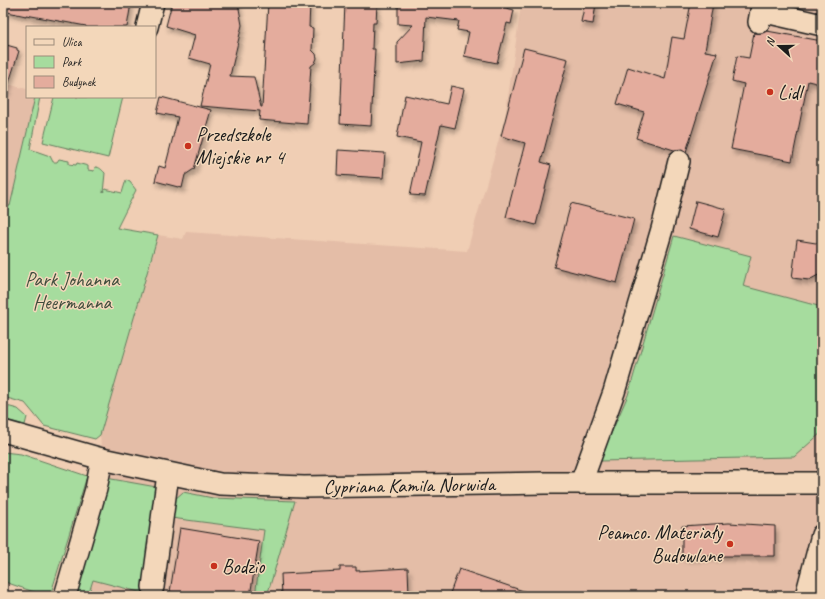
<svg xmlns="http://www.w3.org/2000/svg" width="825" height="599" viewBox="0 0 825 599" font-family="Caveat,sans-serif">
<defs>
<filter id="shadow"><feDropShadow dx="2.5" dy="4.5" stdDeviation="2" flood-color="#0004"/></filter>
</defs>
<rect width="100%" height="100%" fill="#f0ceb4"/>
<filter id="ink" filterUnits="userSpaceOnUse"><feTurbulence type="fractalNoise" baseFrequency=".025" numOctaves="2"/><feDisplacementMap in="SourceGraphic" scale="8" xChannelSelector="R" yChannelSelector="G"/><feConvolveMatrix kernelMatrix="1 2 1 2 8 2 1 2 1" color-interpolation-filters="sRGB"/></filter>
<g filter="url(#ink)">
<g fill="#e4bda7">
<path d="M 597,3 L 648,3 L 671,8 L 673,3 L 822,3 L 822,535 L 806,596 L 65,596 L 102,459 L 100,435 L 158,235 L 183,239 L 186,232 L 467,251 L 505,118 L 521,6 L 564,4 L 596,10 Z"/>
<path d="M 3,83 L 27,89 L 27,97 L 35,97 L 10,207 L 3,205 Z"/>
</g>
<g fill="#a6dc9e" stroke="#617c5d">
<path d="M 35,97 L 40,97 L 30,149 L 50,156 L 53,162 L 57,162 L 59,159 L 69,161 L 69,164 L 76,165 L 77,163 L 88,166 L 88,170 L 94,171 L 95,167 C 100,167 102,170 105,173 L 103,193 L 105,189 L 122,193 L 126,180 L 130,182 L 136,190 L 117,228 L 158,235 L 100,435 L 95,439 L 44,426 L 25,403 L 3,397 L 3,205 L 10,206 Z"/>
<path d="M 54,97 L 123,97 L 108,158 L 43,142 Z"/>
<path d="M 674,236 L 751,256 L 743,286 L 822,307 L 822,432 L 794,457 L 599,461 L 628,395 Z"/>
<path d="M 3,405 L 18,409 L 27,417 L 25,425 L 3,419 Z"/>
<path d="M 3,452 L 21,454 L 87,476 L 51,593 L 40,594 L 5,582 L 3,586 Z"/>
<path d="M 106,478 L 162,488 L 143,593 L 93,580 L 88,596 L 71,596 Z"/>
<path d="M 183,492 L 213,498 L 295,501 L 267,596 L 255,596 L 264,530 L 171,518 L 174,500 Z"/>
</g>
<g fill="#e4ac9d" stroke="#1c1c1c" filter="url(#shadow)">
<path d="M 3,3 L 131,3 L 127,27 L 86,27 L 86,26 L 26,15 L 26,16 L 3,11 Z"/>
<path d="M 172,3 L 238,3 L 242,25 L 230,76 L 254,77 L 261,107 L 262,107 L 268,3 L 310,3 L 309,27 L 313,28 L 312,50 L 316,54 L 317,58 L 315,63 L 311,66 L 307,124 L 259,120 L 260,111 L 200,106 L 210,64 L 189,58 L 195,35 L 166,26 Z"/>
<path d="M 345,3 L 377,3 L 376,23 L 373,23 L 372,49 L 375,49 L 371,126 L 340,124 Z"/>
<path d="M 398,3 L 488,3 L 514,10 L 511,24 L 507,23 L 497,63 L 464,56 L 469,32 L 457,30 L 459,21 L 426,17 L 424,61 L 397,64 L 397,42 L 413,25 L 398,24 Z"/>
<path d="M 585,3 L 596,3 L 593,24 L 581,22 Z"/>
<path d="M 691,3 L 713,3 L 705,51 L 717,53 L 686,152 L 682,149 L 674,150 L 636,138 L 644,112 L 617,104 L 628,67 L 665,79 L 672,37 L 684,39 Z"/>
<path d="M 767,31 L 822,41 L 822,75 L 820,84 L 808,81 L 792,161 L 731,149 L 744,84 L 732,81 L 737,56 L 749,58 L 754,33 L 763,33 Z"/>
<path d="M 3,44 L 17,48 L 17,50 L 19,51 L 6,92 L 3,92 Z"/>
<path d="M 524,48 L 568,59 L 541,162 L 551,165 L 536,225 L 506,217 L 525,143 L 501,136 Z"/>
<path d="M 451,86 L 464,89 L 455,128 L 441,125 L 425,196 L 410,195 L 421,142 L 397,137 L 405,95 L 447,104 Z"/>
<path d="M 161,97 L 211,110 L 194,169 L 185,175 L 182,188 L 155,181 L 159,166 L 165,168 L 178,117 L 157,113 Z"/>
<path d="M 338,150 L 385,153 L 383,178 L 337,175 Z"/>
<path d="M 696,201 L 726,209 L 718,237 L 689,229 Z"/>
<path d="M 571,203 L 634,219 L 617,283 L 554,267 Z"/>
<path d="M 797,240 L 822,244 L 822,273 L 809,280 L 792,278 Z"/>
<path d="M 729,523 L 775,526 L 775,556 L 707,556 L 682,557 L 682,526 Z"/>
<path d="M 180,528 L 259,541 L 250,596 L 194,596 L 170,592 Z"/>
<path d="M 340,567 L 356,567 L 356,571 L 408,568 L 409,596 L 282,596 L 281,574 L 340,571 Z"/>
<path d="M 459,569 L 532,594 L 532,596 L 449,596 Z"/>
</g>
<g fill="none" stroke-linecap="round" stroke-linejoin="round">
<defs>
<g id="minor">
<path d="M 759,22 L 761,11 L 822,25"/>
<path d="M 147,27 L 153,3"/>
<path d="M 3,431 L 102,459 L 220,484 L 304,487 L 545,483 L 822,483"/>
<path d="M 581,483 L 614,392 L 662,229 L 679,161"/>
<path d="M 153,587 L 168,474"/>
<path d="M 65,596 L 96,489 L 102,459"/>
<path d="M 806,596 L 822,535"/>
</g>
</defs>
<use href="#minor" stroke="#1c1c1c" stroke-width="24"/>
<use href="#minor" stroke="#f3d7ba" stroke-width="21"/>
</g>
</g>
<g fill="#c8321e" stroke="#f3d7ba" stroke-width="1.5">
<circle cx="770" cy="92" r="4"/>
<circle cx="188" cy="146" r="4"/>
<circle cx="730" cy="544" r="4"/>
<circle cx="214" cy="566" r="4"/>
</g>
<g text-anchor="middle" stroke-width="3" stroke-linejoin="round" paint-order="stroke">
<g font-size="20" fill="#1c1c1c" stroke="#f3d7ba" text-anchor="start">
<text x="778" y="99">Lidl</text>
<text x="196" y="141">Przedszkole<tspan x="196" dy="23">Miejskie nr 4</tspan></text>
<text x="722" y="539" text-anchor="end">Peamco. Materiały<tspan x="722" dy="23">Budowlane</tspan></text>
<text x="222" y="573">Bodzio</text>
</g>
<g font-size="20" fill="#3e4c3c" stroke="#f3d7ba">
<text x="72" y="286">Park Johanna<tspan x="72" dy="23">Heermanna</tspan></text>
</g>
<g font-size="20" fill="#1c1c1c" stroke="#f3d7ba">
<text transform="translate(409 485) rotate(-1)" y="7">Cypriana Kamila Norwida</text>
</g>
</g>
<rect width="825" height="599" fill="none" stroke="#f3d7ba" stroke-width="16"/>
<rect x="8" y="8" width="809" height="583" fill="none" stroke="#1c1c1c" stroke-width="1.5" filter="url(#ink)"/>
<rect x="26" y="26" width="130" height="72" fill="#f3d7ba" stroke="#9d8c7b"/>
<rect x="34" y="39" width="20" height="6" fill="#f3d7ba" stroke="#9d8c7b"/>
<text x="62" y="46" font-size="12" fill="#1c1c1c">Ulica</text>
<rect x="34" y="56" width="20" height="12" fill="#a6dc9e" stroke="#9d8c7b"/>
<text x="62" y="66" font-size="12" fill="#1c1c1c">Park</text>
<rect x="34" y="76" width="20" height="12" fill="#e4ac9d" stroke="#9d8c7b"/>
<text x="62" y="86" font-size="12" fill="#1c1c1c">Budynek</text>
<g transform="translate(779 46) rotate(291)" stroke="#f3d7ba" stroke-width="3" paint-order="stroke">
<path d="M0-3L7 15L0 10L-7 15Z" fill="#1c1c1c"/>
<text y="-6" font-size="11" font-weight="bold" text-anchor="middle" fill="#1c1c1c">N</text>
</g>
</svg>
